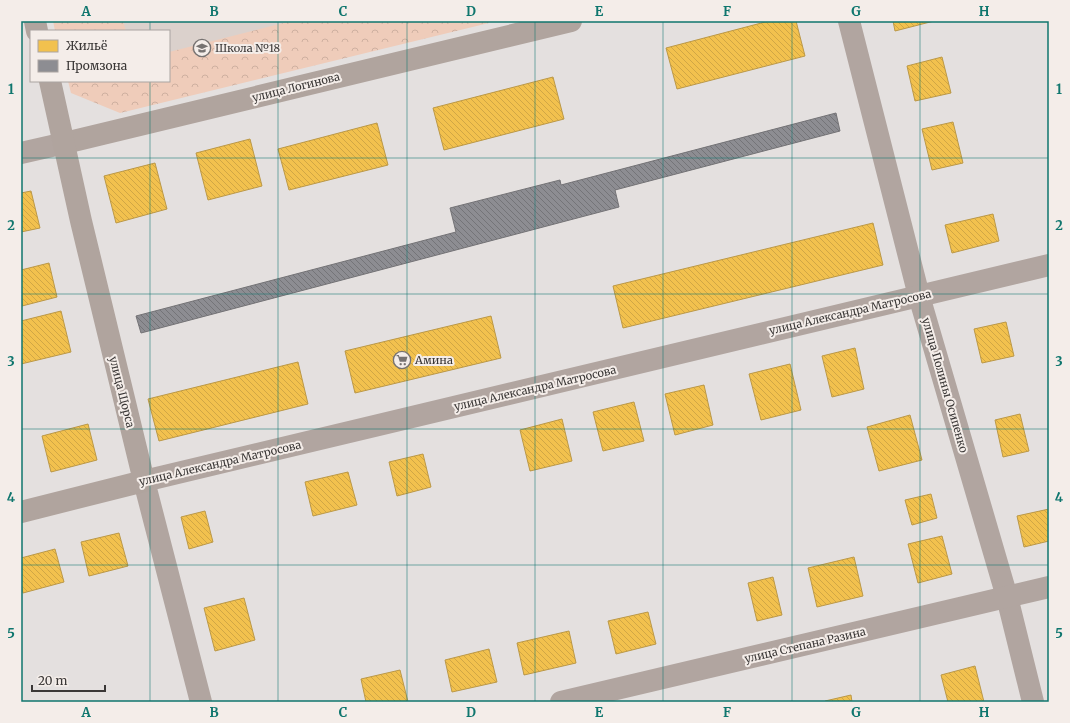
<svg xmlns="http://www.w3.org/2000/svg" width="1070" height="723" viewBox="0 0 1070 723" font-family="Merriweather,serif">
<defs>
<pattern id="forest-crowns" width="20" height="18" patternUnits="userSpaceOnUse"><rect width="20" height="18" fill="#efccba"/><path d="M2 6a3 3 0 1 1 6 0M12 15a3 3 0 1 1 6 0" fill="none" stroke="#ceb0a0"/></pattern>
<pattern id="homes-back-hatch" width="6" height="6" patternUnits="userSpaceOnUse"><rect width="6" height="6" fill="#f2c14e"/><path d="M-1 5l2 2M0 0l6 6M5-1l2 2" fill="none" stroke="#d0a645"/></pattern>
<pattern id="industry-back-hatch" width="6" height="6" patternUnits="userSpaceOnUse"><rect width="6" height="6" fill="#8d8d92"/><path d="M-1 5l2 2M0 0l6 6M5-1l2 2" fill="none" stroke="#747478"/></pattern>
</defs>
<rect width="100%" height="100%" fill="#e4e0df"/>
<path fill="#dbd1cc" d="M 89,21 L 340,21 L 169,66 L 169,31 L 92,31 Z"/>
<g fill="url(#forest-crowns)">
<path d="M 53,21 L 123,21 L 126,31 L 55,31 Z"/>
<path d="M 291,21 L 489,21 L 489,23 L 120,113 L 71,93 L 68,81 L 169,81 L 169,52 Z"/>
</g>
<g fill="url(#homes-back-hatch)" stroke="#bb9847">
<path d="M 769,21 L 796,21 L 805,56 L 677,89 L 666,48 Z"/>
<path d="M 893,21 L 934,21 L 895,31 Z"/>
<path d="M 942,57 L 951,93 L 915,101 L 907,66 Z"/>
<path d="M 553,77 L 564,119 L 444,150 L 433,108 Z"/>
<path d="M 953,122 L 963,163 L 932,170 L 922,129 Z"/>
<path d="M 377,123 L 388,165 L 289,190 L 278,149 Z"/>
<path d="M 250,139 L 262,186 L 208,200 L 196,153 Z"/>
<path d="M 155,163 L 167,209 L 116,223 L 104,176 Z"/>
<path d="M 31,191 L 40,228 L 21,232 L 21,193 Z"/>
<path d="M 993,214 L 999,241 L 952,253 L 945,225 Z"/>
<path d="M 873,223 L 883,265 L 623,328 L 613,286 Z"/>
<path d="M 49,263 L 57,297 L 22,306 L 21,270 Z"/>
<path d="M 61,311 L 71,352 L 21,364 L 21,321 Z"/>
<path d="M 491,316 L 501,358 L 355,393 L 345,351 Z"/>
<path d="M 1006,322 L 1014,356 L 982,363 L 974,329 Z"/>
<path d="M 855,348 L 864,389 L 832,397 L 822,356 Z"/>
<path d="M 298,362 L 308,404 L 159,441 L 148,399 Z"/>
<path d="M 790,364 L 801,410 L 761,420 L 749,374 Z"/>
<path d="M 704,385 L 713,425 L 675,435 L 665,394 Z"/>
<path d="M 634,402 L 644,441 L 603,451 L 593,412 Z"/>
<path d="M 1020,414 L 1029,451 L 1003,457 L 995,420 Z"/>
<path d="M 910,415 L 922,460 L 879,471 L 867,427 Z"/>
<path d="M 562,419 L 572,461 L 530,471 L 520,430 Z"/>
<path d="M 88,424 L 97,460 L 51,472 L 42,436 Z"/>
<path d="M 423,454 L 431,487 L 397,496 L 389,462 Z"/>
<path d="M 348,472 L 357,505 L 313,516 L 305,482 Z"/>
<path d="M 931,494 L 937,518 L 912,525 L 905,500 Z"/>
<path d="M 1049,509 L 1049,541 L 1024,547 L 1017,516 Z"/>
<path d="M 205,511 L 213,542 L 189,549 L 181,517 Z"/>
<path d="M 119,533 L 128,566 L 89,576 L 81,542 Z"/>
<path d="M 942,536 L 952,574 L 918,583 L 908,544 Z"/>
<path d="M 55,549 L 64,582 L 23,593 L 21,583 L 21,558 Z"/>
<path d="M 854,557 L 863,596 L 817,607 L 808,568 Z"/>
<path d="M 773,577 L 782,615 L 757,621 L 748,583 Z"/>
<path d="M 244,598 L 255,640 L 215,651 L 204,608 Z"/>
<path d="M 648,612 L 656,644 L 616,654 L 608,621 Z"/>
<path d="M 569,631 L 576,663 L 524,675 L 517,643 Z"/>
<path d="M 489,649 L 497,682 L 452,692 L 445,660 Z"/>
<path d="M 975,666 L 984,702 L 948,702 L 941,675 Z"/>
<path d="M 400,670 L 408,702 L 366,702 L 361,679 Z"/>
<path d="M 851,695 L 852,702 L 825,702 L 825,701 Z"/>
</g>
<path fill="url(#industry-back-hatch)" stroke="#747376" d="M 836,113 L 840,131 L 615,190 L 619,207 L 141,333 L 136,316 L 456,232 L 450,208 L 560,180 L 561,185 Z"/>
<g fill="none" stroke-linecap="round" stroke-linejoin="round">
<g stroke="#b1a5a0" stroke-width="22">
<path d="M 849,21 L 919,296 L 1007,597 L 1033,702"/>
<path d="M 21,153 L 65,143"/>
<path d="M 201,702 L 144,481 L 1049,265"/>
<path d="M 561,702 L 1049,587"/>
</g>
<g stroke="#b0a49e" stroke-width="22">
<path d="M 35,21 L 37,31"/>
<path d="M 65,143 L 571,21"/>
<path d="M 21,512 L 144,481 L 81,221 L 50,81"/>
</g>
</g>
<path fill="none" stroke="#0f766e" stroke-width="1" stroke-opacity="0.55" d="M 150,21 L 150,31M 278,21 L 278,702M 407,21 L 407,702M 535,21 L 535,702M 663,21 L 663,702M 792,21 L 792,702M 920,21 L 920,702M 150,81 L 150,702M 21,158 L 1049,158M 21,294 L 1049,294M 21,429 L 1049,429M 21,565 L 1049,565"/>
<defs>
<symbol id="school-ring" viewBox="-11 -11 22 22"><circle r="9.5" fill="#f4ede9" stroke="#767271" stroke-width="1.5"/><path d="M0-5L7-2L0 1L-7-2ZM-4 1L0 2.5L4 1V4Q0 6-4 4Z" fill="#767271"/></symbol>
<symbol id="supermarket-ring" viewBox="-11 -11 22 22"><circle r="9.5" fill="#f4ede9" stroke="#767271" stroke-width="1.5"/><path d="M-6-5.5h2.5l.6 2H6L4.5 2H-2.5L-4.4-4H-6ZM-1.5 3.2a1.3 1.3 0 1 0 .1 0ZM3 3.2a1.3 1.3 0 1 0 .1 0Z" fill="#767271"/></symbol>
</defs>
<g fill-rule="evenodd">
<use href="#school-ring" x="192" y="38" width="20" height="20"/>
<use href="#supermarket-ring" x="392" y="350" width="20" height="20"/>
</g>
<g text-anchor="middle" stroke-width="4" stroke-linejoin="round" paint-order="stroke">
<g font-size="11" fill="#3a3736" stroke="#f4ede9" text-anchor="start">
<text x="215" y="52">Школа №18</text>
<text x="415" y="364">Амина</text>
</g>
<g font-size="11" fill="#3a3736" stroke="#f4ede9">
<text transform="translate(296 87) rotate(-14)" y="4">улица Логинова</text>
<text transform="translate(850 312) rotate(-13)" y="4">улица Александра Матросова</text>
<text transform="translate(945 385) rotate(74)" y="4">улица Полины Осипенко</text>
<text transform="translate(535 388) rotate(-13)" y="4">улица Александра Матросова</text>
<text transform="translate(122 392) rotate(76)" y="4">улица Щорса</text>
<text transform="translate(220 463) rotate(-13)" y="4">улица Александра Матросова</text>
<text transform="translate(805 645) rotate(-13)" y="4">улица Степана Разина</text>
</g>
</g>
<rect width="1070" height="723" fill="none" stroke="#f4ede9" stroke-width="44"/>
<rect x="30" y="30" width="140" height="52" fill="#f4ede9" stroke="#aaa4a1"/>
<rect x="38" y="40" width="20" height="12" fill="#f2c14e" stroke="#aaa4a1"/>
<text x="66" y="50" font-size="12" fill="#3a3736">Жильё</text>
<rect x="38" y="60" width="20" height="12" fill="#8d8d92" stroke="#aaa4a1"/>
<text x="66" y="70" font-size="12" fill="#3a3736">Промзона</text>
<path d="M32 685v6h73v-6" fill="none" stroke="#3a3736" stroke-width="2"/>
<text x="38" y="685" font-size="12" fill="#3a3736" stroke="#f4ede9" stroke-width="3" paint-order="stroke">20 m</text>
<rect x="22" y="22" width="1026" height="679" fill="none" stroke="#0f766e" stroke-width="1.5"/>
<g font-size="13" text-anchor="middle" font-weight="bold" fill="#0f766e">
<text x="86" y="16">A</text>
<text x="214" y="16">B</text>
<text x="343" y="16">C</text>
<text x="471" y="16">D</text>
<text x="599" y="16">E</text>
<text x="727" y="16">F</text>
<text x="856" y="16">G</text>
<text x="984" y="16">H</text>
<text x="11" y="94">1</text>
<text x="1059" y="94">1</text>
<text x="11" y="230">2</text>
<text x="1059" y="230">2</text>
<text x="11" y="366">3</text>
<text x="1059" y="366">3</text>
<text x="11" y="502">4</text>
<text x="1059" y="502">4</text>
<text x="11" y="638">5</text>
<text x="1059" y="638">5</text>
<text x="86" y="717">A</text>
<text x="214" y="717">B</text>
<text x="343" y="717">C</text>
<text x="471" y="717">D</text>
<text x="599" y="717">E</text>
<text x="727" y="717">F</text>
<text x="856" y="717">G</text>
<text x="984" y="717">H</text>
</g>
</svg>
